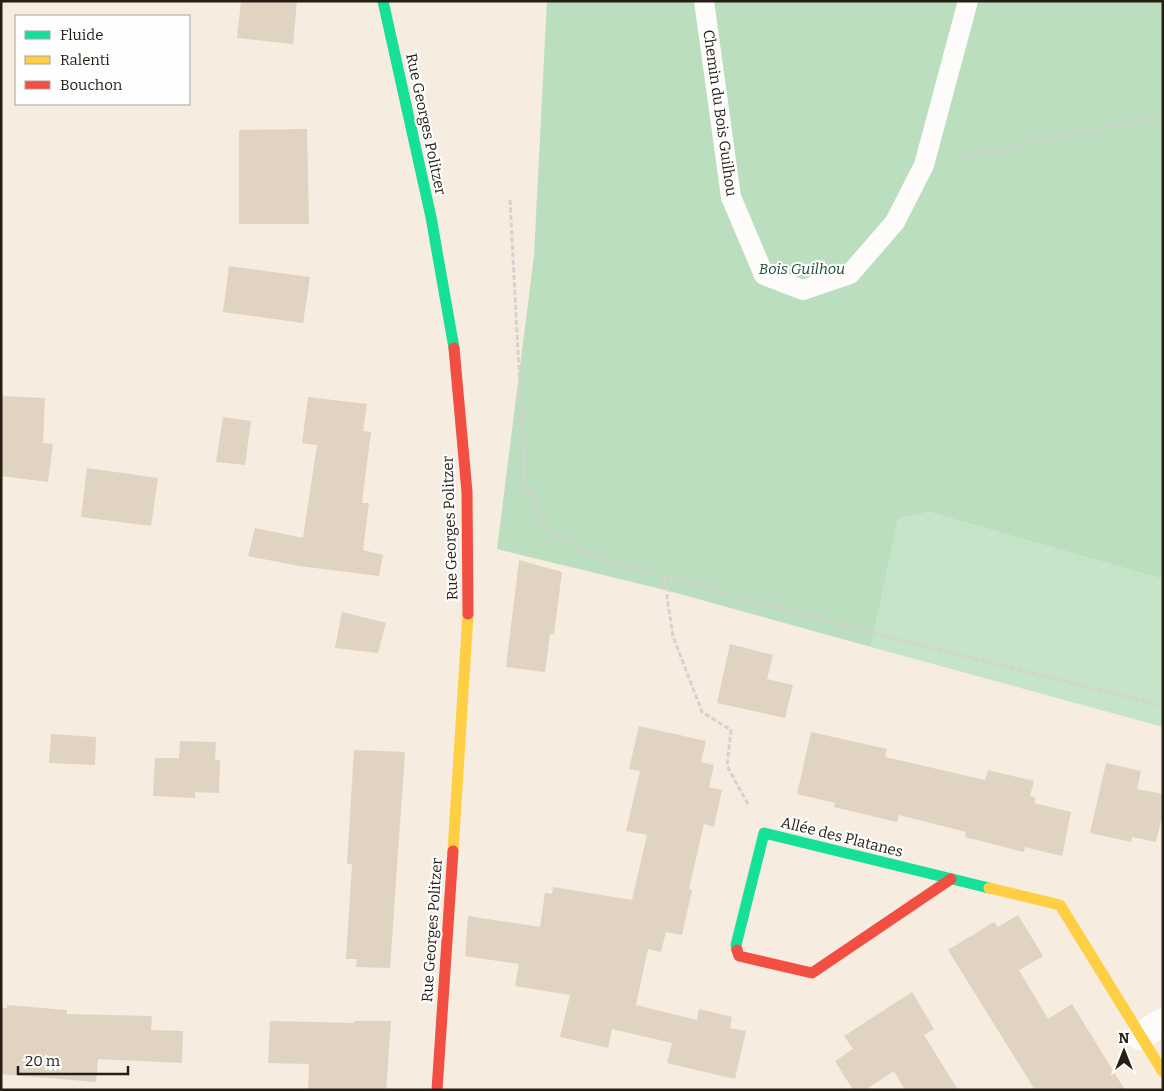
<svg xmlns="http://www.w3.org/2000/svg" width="1164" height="1091" viewBox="0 0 1164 1091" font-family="Bitter,serif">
<rect width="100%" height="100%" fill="#f6ecdf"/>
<path fill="#c6e5c8" d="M 929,512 L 1163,579 L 1163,727 L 871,647 L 898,519 Z"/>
<path fill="#badebe" d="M 547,1 L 1163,1 L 1163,579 L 929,512 L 898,519 L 871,647 L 669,591 L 497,549 L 534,256 Z"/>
<g fill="#e1d3c1">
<path d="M 241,1 L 297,1 L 293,44 L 237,38 Z"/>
<path d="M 307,129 L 309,224 L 239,224 L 239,130 Z"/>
<path d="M 229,266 L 310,277 L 303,323 L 223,312 Z"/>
<path d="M 1,396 L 45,398 L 43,443 L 53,444 L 48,482 L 1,476 Z"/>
<path d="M 308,397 L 367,404 L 363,431 L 371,432 L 362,503 L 369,503 L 363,550 L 383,555 L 379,576 L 299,566 L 248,556 L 255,528 L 303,538 L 317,445 L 302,443 Z"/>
<path d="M 223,417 L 251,421 L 245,465 L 216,462 Z"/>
<path d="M 87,468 L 158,478 L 151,526 L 81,517 Z"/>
<path d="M 519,560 L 562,572 L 554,634 L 550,634 L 545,672 L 506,667 Z"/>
<path d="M 342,612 L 386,623 L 378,653 L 335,648 Z"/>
<path d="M 730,644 L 773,655 L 767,679 L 793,685 L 785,718 L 717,703 Z"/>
<path d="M 639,726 L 706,741 L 701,762 L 714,765 L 709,787 L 722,790 L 714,827 L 704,824 L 689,889 L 692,890 L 682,935 L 666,932 L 661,952 L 648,949 L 636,1005 L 697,1020 L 699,1009 L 732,1017 L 730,1028 L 746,1031 L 735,1079 L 667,1063 L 672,1043 L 612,1029 L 608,1048 L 560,1037 L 570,995 L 515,986 L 519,964 L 465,956 L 468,916 L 540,927 L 545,893 L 552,894 L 553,887 L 632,900 L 647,835 L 626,831 L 640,771 L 629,769 Z"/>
<path d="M 811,732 L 887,749 L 885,757 L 985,780 L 988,770 L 1034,781 L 1030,796 L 1036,798 L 1034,803 L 1071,812 L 1062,856 L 1025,847 L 1024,852 L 965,837 L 966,832 L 899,815 L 897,822 L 834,807 L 835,803 L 797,794 Z"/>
<path d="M 51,734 L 96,737 L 95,765 L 49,763 Z"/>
<path d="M 180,741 L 216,742 L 215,760 L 220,760 L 219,793 L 195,792 L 195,798 L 153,796 L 155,758 L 179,758 Z"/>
<path d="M 354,750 L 405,752 L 390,968 L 356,967 L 357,959 L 346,959 L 352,864 L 347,864 Z"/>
<path d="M 1106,763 L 1141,771 L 1137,789 L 1163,794 L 1163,812 L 1156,842 L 1132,837 L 1131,842 L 1090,833 Z"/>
<path d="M 1018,915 L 1043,956 L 1019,970 L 1048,1019 L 1072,1004 L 1125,1090 L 1035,1090 L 948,950 L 994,922 L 998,927 Z"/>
<path d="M 912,992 L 934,1029 L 924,1035 L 958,1090 L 905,1090 L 894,1071 L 865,1090 L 853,1090 L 835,1061 L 853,1049 L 844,1036 Z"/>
<path d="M 7,1005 L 67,1010 L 67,1014 L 152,1016 L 151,1030 L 183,1031 L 182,1063 L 98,1059 L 96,1082 L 1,1074 L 1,1008 L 7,1008 Z"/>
<path d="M 270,1021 L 354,1023 L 355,1021 L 391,1021 L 386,1090 L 308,1090 L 309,1064 L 268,1063 Z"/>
</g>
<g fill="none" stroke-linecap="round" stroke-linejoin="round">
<g stroke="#d6d2cf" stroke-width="3" stroke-dasharray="5 2.5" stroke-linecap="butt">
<path d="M 956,159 L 1163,115"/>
<path d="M 510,200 L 525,484 L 549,532 L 603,560 L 662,576 L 669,591 L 667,597 L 673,636 L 702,712 L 731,730 L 727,766 L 749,806"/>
<path d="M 662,576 L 880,635 L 1163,706"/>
</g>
<path stroke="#fefcfa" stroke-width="20" d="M 704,1 L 731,197 L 764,275 L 803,290 L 850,274 L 895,222 L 924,165 L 968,1"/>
<path stroke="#fefcfa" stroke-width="28" d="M 1140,1036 L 1163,1022"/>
<g stroke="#16e098" stroke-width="11">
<path d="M 383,1 L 431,217 L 454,348"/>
<path d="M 737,950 L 736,945 L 764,833 L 989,888"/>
</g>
<g stroke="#ffcf43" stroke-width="11">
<path d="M 453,851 L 468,614"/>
<path d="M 989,888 L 1060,905 L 1163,1072"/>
</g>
<g stroke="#f24e42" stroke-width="11">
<path d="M 454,348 L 467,492 L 468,614"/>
<path d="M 737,950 L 739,956 L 812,973 L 951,879"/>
<path d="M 437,1090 L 453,851"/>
</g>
</g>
<g text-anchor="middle" stroke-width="4.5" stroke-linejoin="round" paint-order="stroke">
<g font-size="15" fill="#261e14" stroke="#fdfdfd">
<text transform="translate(720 113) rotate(82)" y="5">Chemin du Bois Guilhou</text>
<text transform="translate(426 124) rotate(78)" y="5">Rue Georges Politzer</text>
<text transform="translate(450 528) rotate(-92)" y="5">Rue Georges Politzer</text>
<text transform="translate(842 837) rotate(14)" y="5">Allée des Platanes</text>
<text transform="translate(432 930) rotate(-86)" y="5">Rue Georges Politzer</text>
</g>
<g font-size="15" font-style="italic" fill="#1b5133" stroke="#fdfdfd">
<text x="802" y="274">Bois Guilhou</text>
</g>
</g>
<rect width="1164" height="1091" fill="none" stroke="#261e14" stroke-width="5"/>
<rect x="15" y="15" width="175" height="90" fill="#fdfdfd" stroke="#a7a4a0"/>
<rect x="25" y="31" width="25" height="8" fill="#16e098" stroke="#a7a4a0"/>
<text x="60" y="40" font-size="15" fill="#261e14">Fluide</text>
<rect x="25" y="56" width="25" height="8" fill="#ffcf43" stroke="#a7a4a0"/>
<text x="60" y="65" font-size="15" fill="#261e14">Ralenti</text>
<rect x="25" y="81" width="25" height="8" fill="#f24e42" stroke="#a7a4a0"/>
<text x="60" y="90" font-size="15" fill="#261e14">Bouchon</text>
<g transform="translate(1124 1051)" stroke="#fdfdfd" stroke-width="4" paint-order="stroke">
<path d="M0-4L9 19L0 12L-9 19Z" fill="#261e14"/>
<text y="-8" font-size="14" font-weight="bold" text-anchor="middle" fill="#261e14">N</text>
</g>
<path d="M18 1066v8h110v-8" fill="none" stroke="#261e14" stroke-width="2.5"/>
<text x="25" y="1066" font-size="15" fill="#261e14" stroke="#fdfdfd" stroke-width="4" paint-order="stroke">20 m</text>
</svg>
